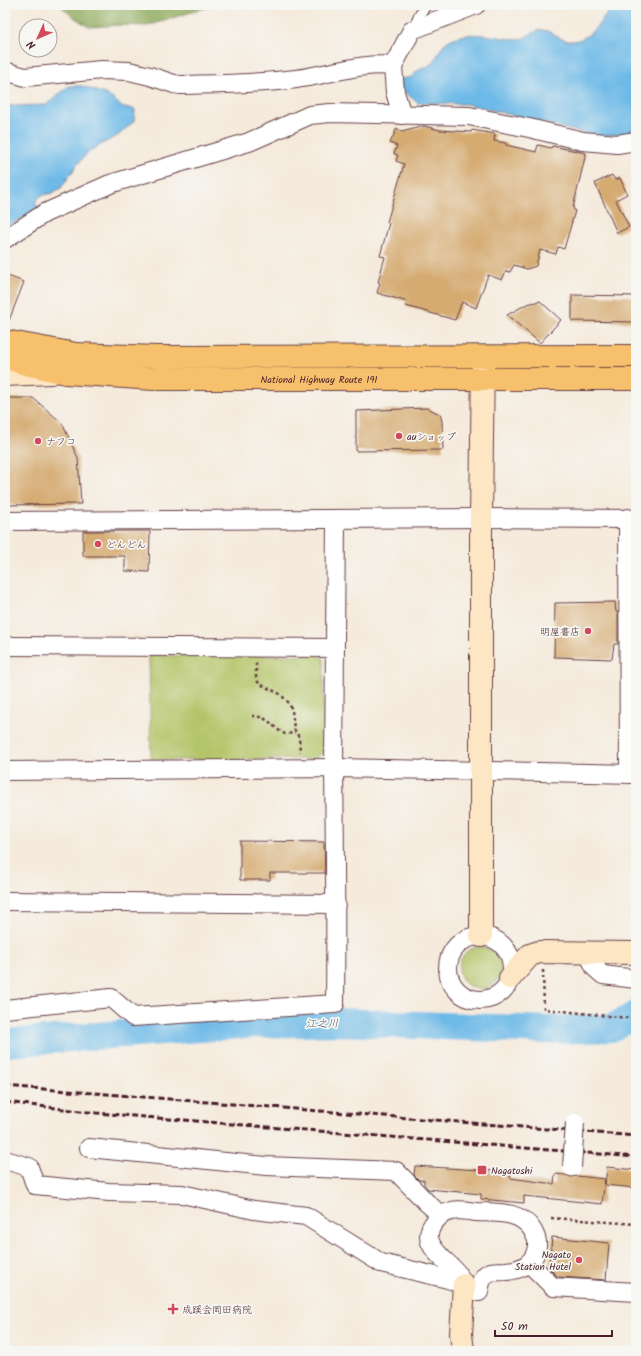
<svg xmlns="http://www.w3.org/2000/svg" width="641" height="1356" viewBox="0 0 641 1356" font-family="Kalam,'Klee One',sans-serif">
<rect width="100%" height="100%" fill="#f6f6f2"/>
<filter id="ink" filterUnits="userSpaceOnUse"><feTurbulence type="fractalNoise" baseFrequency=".025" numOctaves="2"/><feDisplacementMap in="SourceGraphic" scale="8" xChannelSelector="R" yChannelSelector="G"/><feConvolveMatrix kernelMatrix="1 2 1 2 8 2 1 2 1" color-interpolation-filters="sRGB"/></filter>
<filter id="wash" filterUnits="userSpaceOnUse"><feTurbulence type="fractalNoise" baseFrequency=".012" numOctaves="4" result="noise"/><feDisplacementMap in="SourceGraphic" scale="16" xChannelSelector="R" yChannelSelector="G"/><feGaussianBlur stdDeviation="0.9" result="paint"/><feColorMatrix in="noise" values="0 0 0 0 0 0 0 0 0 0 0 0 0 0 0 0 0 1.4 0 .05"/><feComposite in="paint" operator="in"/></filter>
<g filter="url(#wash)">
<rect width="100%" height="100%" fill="#f5eadb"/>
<g fill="#b4c467" stroke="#7f7249">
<path d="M 317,655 L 324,659 L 323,752 L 315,759 L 151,760 L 149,656 Z"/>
<circle cx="480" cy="968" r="21"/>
</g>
<path fill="#8faa5c" stroke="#6c6444" d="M 60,5 L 214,5 L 147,26 L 121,25 L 89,27 L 71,15 Z"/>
<g fill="#6db9e7" stroke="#5c6c89">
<path d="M 605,5 L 636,5 L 636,131 L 626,134 L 596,136 L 467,104 L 418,103 L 401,89 L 401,79 L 412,77 C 418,67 424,70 431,64 C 438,58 439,49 445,43 C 464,28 495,37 517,40 C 526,39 533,30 542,30 C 548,30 557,36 562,39 C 583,47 596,28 607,14 Z"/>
<path d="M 69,86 L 82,86 L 105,94 L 113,99 L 123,108 L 130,108 L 135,110 L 134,121 L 119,135 L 89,151 L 77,165 L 61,188 L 52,193 L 40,196 L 35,203 L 39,209 L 5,228 L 5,106 L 46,105 Z"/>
</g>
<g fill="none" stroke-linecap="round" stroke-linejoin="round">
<path stroke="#6db9e7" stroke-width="28" d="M 5,1043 L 253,1024 L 340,1022 L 550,1030 L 611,1028 L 636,1015"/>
</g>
<g id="blocks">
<g fill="#d5ab72">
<path d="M 424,126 L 440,130 L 471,132 L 472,130 L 495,134 L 494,141 L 506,143 L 506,145 L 536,152 L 538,145 L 551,148 L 552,146 L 586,153 L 573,208 L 575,211 L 564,249 L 558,247 L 556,254 L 540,250 L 536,266 L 527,269 L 514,265 L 510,272 L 506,271 L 502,280 L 488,275 L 476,308 L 462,302 L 455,320 L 406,306 L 408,302 L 377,293 L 380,283 L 378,282 L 385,257 L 380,256 L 389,223 L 387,222 L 404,164 L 396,161 L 398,155 L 394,154 L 397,146 L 390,143 L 397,128 L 402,132 Z"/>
<path d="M 612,175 L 615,180 L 620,178 L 627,194 L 616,200 L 629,227 L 617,233 L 595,183 Z"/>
<path d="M 5,275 L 24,282 L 6,328 L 5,328 Z"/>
<path d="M 572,295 L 636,296 L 635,322 L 572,321 Z"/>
<path d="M 540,301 L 561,320 L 540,343 L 507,315 L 527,304 Z"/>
<path d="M 5,398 L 33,398 L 62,423 L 78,458 L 81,504 L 5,505 Z"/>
<path d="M 427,408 L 440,414 L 442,421 L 443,450 L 356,451 L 356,411 Z"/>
<path d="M 83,531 L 150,531 L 149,572 L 125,571 L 125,556 L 83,556 Z"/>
<path d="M 615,602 L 616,612 L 618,612 L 618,644 L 614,644 L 612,659 L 554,657 L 555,603 Z"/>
<path d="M 240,841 L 324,842 L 325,873 L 270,873 L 270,880 L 240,880 Z"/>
<path d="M 415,1166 L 511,1172 L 510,1178 L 554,1184 L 555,1174 L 565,1175 L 571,1177 L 577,1176 L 605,1179 L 602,1204 L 524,1196 L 524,1203 L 481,1199 L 481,1194 L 428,1189 L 424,1184 L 424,1180 L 419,1180 L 414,1175 Z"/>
<path d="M 607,1167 L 636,1170 L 636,1188 L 605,1185 Z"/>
<path d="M 552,1237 L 609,1243 L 606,1280 L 558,1277 L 549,1268 Z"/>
</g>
</g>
</g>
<g filter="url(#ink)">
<use href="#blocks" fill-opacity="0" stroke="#643d45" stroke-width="1"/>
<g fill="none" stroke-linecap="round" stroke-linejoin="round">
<defs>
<path id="lane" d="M 413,29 L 419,15 L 427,5"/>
<g id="street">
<path d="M 5,71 L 25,77 L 102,70 L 129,71 L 150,76 L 174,84 L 180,85 C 219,84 258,84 296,79 C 329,75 360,62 393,66"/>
<path d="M 402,115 L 395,92 L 393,66 L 412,30 L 476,5"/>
<path d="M 5,239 L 45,213 L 110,184 L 249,142 L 310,115 L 330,113 L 469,116 L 529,128 L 583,141 L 617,144 L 636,141"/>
<path d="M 628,518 L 629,774"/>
<path d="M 5,521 L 481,518 L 636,519"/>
<path d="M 5,646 L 335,648"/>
<path d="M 5,771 L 334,768 L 636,774"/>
<path d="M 5,901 L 336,904"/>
<circle cx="480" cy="968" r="32"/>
<path d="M 588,953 L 595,968 L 603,975 L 636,979"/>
<path d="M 5,1009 L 111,998 L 133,1017 L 335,1004 C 336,925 335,847 334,768 C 334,685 335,602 336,519"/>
<path d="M 89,1148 L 266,1166 L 396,1171 L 427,1203 L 441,1215"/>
<path d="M 5,1160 L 29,1167 L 35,1185 L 109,1192 L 182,1194 L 254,1210 L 306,1216 L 381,1263 L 448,1279 L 464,1285"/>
<path d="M 529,1263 L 553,1287 L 636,1292"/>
<path d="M 464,1285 C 462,1281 460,1277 458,1274 C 450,1263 429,1251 429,1236 C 429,1224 441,1213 452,1211 C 459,1209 469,1211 476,1212 C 497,1213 521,1210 533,1231 C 535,1235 538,1240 537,1245 C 536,1263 521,1270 506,1271 C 500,1272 493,1270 488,1273 C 481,1277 480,1285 479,1292"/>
</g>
<g id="secondary">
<path d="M 5,375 L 51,373"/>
<path d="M 481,936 L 481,518 L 483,359"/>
<path d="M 510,978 L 530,955 L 539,952 L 636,953"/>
<path d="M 463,1351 L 461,1334 L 464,1285"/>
</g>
<g id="highway">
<path d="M 5,341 L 76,354 L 157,357 L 636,356"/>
<path id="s1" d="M 5,358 L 26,364 L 66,373 L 154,379 L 636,379"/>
</g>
</defs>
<use href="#lane" stroke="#643d45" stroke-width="11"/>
<use href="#street" stroke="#643d45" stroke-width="20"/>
<use href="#secondary" stroke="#643d45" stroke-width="24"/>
<use href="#highway" stroke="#643d45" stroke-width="24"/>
<g stroke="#643d45" stroke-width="2.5" stroke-dasharray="3 3" stroke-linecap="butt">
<path d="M 256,663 L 256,677 L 258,682 L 262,685 L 280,694 L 289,703 L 292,710 L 294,729 L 299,737 L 300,752"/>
<path d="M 252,716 C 271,717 271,727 285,734 L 295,733"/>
<path d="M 543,970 L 544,1009 L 636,1019"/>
<path d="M 551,1218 L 636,1224"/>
</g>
<use href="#lane" stroke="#fff" stroke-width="9"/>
<use href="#street" stroke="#fff" stroke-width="18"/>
<use href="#secondary" stroke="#fce6c4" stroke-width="22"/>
<use href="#highway" stroke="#f7c06c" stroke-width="22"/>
<g stroke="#4a1f2b" stroke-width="3" stroke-dasharray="6 3" stroke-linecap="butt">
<path d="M 5,1086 L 636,1136"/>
<path d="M 5,1102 L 97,1113 L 636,1157"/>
</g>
<defs>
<path id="street-bridge" d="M 572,1167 L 575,1123"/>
</defs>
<use href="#street-bridge" stroke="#643d45" stroke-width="20" stroke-linecap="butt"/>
<use href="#street-bridge" stroke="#fff" stroke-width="18"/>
</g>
</g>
<g fill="#d1495b" stroke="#f6f6f2" stroke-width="1.5">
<circle cx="399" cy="436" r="4"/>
<circle cx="38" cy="441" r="4"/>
<circle cx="98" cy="544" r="4"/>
<circle cx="588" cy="631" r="4"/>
<rect x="477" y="1165" width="10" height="10" rx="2"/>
<circle cx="579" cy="1260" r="4"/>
<path d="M171 1303h4v4h4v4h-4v4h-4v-4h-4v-4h4z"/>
</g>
<g text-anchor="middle" stroke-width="3.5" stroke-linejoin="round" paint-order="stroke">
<g font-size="10" fill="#4a1f2b" stroke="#f6f6f2">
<text dy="4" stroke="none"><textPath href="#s1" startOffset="316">National Highway Route 191</textPath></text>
</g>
<g font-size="10" fill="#4a1f2b" stroke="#f6f6f2" text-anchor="start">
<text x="407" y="440">auショップ</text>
<text x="46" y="445">ナフコ</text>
<text x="106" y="548">どんどん</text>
<text x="580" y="635" text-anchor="end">明屋書店</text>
<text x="491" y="1174">Nagatoshi</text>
<text x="571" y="1258" text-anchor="end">Nagato<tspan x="571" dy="12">Station Hotel</tspan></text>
<text x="182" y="1313">成蹊会岡田病院</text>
</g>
<g font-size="11" font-style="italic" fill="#56556d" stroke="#f6f6f2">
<text transform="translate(322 1023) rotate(-1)" y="4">江之川</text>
</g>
</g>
<rect width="641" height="1356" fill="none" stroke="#f6f6f2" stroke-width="20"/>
<g transform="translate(38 38) rotate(225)"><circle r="19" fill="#f6f6f2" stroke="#b1a0a2"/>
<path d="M0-3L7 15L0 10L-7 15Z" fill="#d1495b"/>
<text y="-6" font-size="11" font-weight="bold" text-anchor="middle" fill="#4a1f2b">N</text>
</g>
<path d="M495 1330v6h117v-6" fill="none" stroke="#4a1f2b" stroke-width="2"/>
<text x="501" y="1330" font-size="12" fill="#4a1f2b" stroke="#f6f6f2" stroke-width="3" paint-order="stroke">50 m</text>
</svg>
